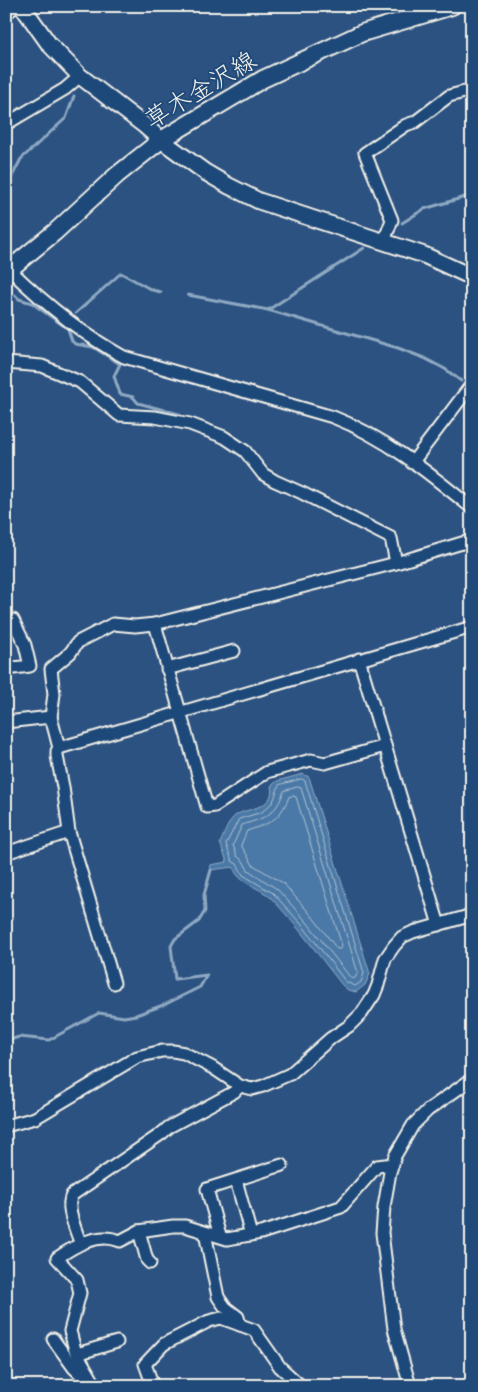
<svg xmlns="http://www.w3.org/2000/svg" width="478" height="1392" viewBox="0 0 478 1392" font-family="Caveat,'Klee One',sans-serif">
<rect width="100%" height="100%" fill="#2c5282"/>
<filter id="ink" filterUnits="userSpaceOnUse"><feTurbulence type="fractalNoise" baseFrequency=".02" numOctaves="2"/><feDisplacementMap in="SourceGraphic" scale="10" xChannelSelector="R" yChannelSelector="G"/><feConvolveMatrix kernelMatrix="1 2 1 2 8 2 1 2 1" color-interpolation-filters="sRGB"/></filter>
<g filter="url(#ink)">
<path fill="#4b79a7" stroke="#8fa9c1" d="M 303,774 L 309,777 L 370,974 L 365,985 L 356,992 L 348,990 L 342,985 C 319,956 297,925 271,898 C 259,886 239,885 233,867 L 211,870 L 210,865 L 227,862 L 220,843 C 224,835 228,821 236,815 C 246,808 276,809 271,786 L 277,781 Z"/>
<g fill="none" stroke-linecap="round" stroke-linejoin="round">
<g stroke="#b0c1ce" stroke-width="1">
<path d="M 302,779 L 305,781 L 364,973 L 361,982 L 355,986 L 346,982 L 302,925 L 273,893 L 243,875 L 237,864 L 232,861 L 226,844 L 239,819 L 262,812 L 273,802 L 279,785 Z"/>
<path d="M 298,787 L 301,788 L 358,973 L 354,979 L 350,977 L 306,921 L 277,889 L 248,870 L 243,861 L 237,856 L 233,845 L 242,825 C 266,817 275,816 284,791 Z"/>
<path d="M 293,796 L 296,797 L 342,946 L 340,949 L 337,949 L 312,916 L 283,883 L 253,865 L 241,845 L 247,831 C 270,823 279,821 289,797 Z"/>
</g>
<g stroke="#8fa9c1" stroke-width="3">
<path d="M 6,188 L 21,159 L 66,118 L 74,96"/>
<path d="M 402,223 L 424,209 L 472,195"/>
<path d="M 15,295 L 19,299 L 32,303 L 64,326 L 68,329 L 72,341 L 75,344 L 93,347 L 120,364 L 114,376 L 120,394 L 133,397 L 138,403 L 179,414"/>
<path d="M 188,295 L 268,310 L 398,348 L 424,358 L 445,369 L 461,381"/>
<path d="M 268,310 L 364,248"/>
<path d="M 76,313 L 121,273 L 152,290 L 161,292"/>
<path d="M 6,1041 L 19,1037 L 49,1040 L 99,1013 L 124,1017 L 136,1015 L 166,1004 L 200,987 L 207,975 L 175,979 L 171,946 L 175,939 L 199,921 L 205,911 L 204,895 L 211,870"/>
</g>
<defs>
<g id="minor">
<path d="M 6,13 L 16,6"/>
<path d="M 6,124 L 65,89 L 80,76"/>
<path d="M 384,241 L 392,220 L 365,153 L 406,125 L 415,122 L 449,96 L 472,90"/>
<path d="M 9,269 C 44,303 81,334 124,357 L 333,417 C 385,437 429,473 472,508"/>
<path d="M 6,363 L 42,366 L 80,382 L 119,415 L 155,417 L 190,424 L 224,437 L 245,451 L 263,474 L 275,481 L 302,493 L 391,538 L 396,563"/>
<path d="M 412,463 L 472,384"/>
<path d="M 6,619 L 13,620 L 25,645 L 30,666 L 6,669"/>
<path d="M 359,659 L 439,925"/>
<path d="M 167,669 L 234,651"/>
<path d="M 51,717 L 54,694 L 51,669 L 70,653 L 78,642 L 113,624 L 135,626 L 155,624"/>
<path d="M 6,722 L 51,717 L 59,748"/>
<path d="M 385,746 L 325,763 L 311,760 L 267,772 L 215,806 L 207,807 L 155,624 L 396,563 L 472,540"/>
<path d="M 69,832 L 114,983"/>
<path d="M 6,853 L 69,832 L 63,787 L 57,756 L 57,751 L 59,748 L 472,627"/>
<path d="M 6,1126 L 35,1118 L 137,1057 L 162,1051 L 173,1051 L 184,1053 L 213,1068 L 240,1086 L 252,1089 L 263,1086 L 290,1074 L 331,1038 L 349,1026 L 362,1013 L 374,995 L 378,985 L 385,959 L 394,946 L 402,937 L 413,932 L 472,915"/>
<path d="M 236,1180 L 251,1235"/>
<path d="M 139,1231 L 147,1260 L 150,1263"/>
<path d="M 205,1233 L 218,1297 L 225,1307 L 238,1317 L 240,1325"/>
<path d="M 220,1236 L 207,1189 L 282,1165"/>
<path d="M 80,1242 C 76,1230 65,1207 72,1195 L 161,1134 L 169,1127 L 234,1092 L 240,1086"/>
<path d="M 53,1339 L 74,1368 L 92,1385"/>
<path d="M 77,1354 L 117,1342"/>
<path d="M 96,1386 L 75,1350 L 70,1331 L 80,1293 L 77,1280 L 57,1258 C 76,1245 98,1232 120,1241 L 139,1231 L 173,1226 L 185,1226 L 227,1239 L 261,1233 L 341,1207 L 377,1166 L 393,1164"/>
<path d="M 153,1386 L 145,1364 L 164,1344 L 209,1321 L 221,1318 L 254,1330 L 280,1367 L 301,1386"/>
<path d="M 410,1386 L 394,1329 L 382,1233 L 384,1207 L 390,1172 L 395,1156 L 413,1125 L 428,1110 L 472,1079"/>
</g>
<path id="tertiary" d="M 22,6 L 49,44 L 80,76 L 145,126 L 161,140 L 205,172 L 229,186 L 259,201 L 424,255 L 472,277"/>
<path id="secondary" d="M 6,272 L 55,232 L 117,175 L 161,140 L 263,79 L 362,33 L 452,6"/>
</defs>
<use href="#minor" stroke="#f4f1e8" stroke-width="15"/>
<use href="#tertiary" stroke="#f4f1e8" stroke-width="19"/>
<use href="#secondary" stroke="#f4f1e8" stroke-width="20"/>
<use href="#minor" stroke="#1f4a7a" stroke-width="11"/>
<use href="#tertiary" stroke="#1f4a7a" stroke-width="15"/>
<use href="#secondary" stroke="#1f4a7a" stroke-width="16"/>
</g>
</g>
<g text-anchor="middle" stroke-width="4" stroke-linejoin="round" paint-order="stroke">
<g font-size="25" fill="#f4f1e8" stroke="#1f4a7a">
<text transform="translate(200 89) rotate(-31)" y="9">草木金沢線</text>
</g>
</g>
<rect width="478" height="1392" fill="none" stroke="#1f4a7a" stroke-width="25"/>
<rect x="12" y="12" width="453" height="1367" fill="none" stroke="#f4f1e8" stroke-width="2" filter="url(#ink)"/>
</svg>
